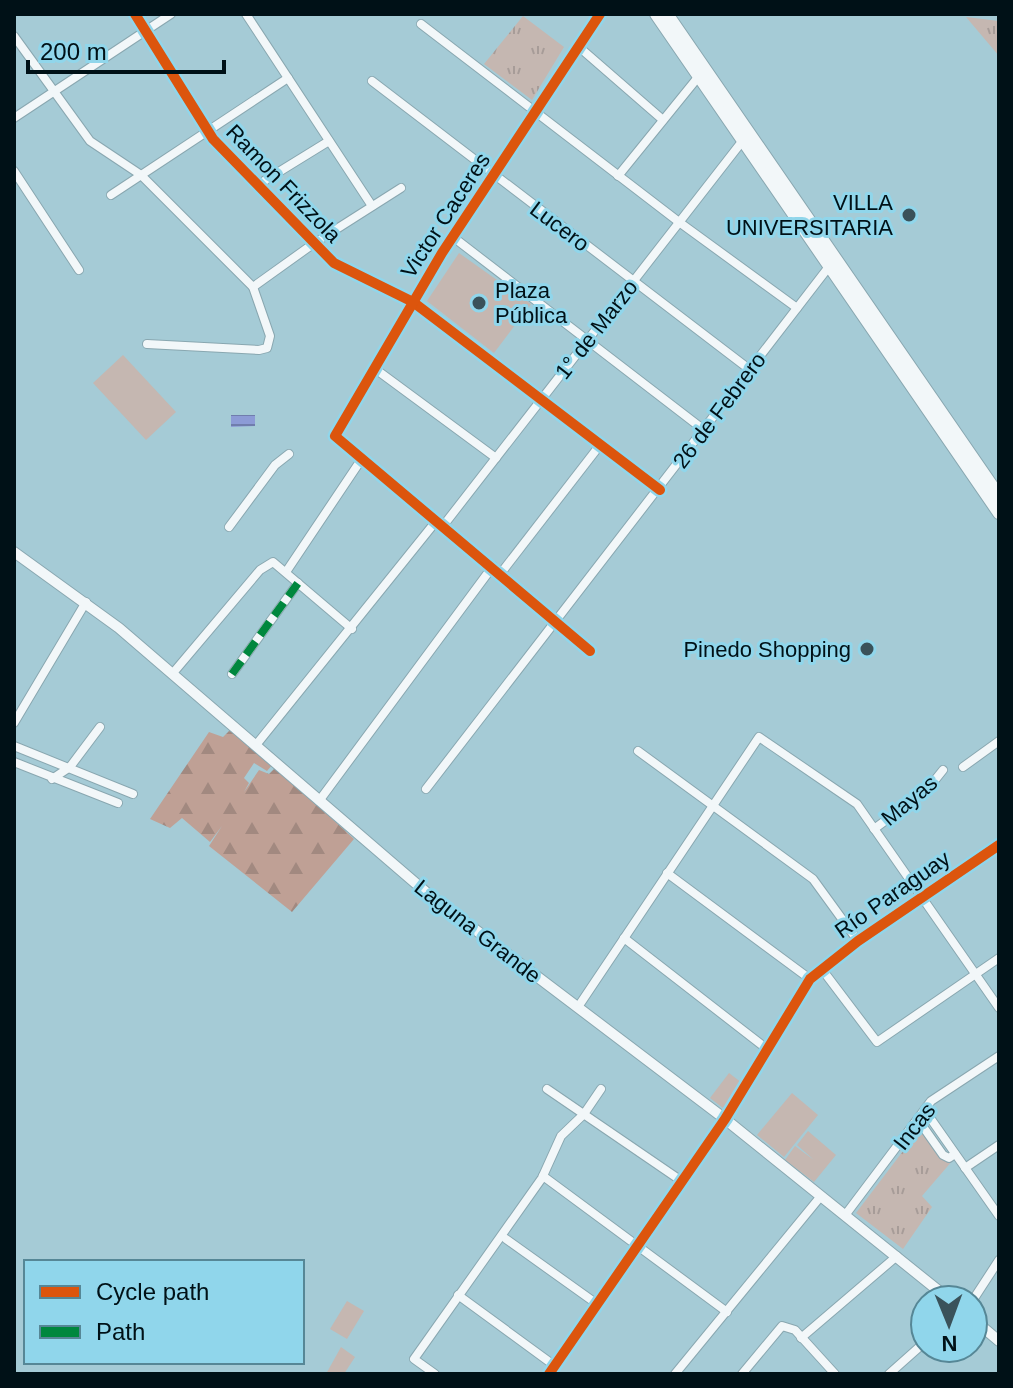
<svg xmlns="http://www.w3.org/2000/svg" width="1013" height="1388" viewBox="0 0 1013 1388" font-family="Arial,sans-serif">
<defs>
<pattern id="forest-firs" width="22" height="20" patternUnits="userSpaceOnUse" patternTransform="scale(2)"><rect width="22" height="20" fill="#bfa095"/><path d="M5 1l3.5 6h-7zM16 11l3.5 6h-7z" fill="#a28980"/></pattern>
<pattern id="park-tufts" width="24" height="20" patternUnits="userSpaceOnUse" patternTransform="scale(2)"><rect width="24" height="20" fill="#c5b7b1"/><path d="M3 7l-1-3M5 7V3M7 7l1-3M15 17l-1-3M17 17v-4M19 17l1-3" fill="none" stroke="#a79c98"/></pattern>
<pattern id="water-rules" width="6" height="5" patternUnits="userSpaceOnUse" patternTransform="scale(2)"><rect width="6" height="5" fill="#8c9bd6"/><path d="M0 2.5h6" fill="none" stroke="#707dad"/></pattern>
</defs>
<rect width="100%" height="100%" fill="#a5cbd6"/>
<g fill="#c5b7b1">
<path d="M 459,253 L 531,304 L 494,353 L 427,301 Z"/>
<path d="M 123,355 L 176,412 L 146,440 L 93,383 Z"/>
<path d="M 729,1073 L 742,1083 L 723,1108 L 710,1098 Z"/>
<path d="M 792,1093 L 818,1115 L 784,1157 L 757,1135 Z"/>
<path d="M 808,1131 L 836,1155 L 814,1182 L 785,1160 L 795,1146 L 814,1160 L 797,1145 Z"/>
<path d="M 347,1301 L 364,1311 L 347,1339 L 330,1329 Z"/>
<path d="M 341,1347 L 355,1357 L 344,1374 L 326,1374 Z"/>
</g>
<path fill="url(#forest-firs)" d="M 229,731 L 238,734 L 273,764 L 267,771 L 254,763 L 244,778 L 249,783 L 244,792 L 259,770 L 269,774 L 276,767 L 354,839 L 292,912 L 209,846 L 222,826 L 210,842 L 182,818 L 170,828 L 150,819 L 209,732 L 223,737 Z"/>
<g fill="url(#park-tufts)">
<path d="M 523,16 L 564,47 L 532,100 L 484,64 Z"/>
<path d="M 966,17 L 999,21 L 999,56 Z"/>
<path d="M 922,1126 L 953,1160 L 922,1196 L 932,1207 L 903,1249 L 856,1213 Z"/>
</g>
<path fill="url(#water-rules)" d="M 231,415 L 255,415 L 255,426 L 231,427 Z"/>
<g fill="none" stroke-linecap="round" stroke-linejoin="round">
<defs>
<g id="minor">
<path d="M 135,14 L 213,139 L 334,263 L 413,302 L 660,490"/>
<path d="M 246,14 L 372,206"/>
<path d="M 421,24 L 679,222 L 797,308"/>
<path d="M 14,36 L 90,141 L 141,175 L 253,287 L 270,336 L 267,348 L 259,350 L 147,344"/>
<path d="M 579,47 L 663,120"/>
<path d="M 372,81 L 749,369"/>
<path d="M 14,118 L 171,14"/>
<path d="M 14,171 L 79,270"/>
<path d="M 618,176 L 699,76"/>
<path d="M 256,186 L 329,141"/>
<path d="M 111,195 L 288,78"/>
<path d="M 453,237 L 704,430"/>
<path d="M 253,287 L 313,244 L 401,188"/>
<path d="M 374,368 L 496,458"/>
<path d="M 443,526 L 744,139"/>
<path d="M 229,527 L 275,465 L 289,454"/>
<path d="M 286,572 L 361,460"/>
<path d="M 501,573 L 600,445"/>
<path d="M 590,651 L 335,436 L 442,253 L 600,14"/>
<path d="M 173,673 L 260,570 L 273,562 L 352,629"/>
<path d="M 232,674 L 298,583"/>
<path d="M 14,723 L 86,602"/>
<path d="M 256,745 L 437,520"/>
<path d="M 14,746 L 133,794"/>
<path d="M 638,751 L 813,879 L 858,941"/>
<path d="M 14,762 L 118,803"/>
<path d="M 963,767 L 999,741"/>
<path d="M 52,779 L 70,767 L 100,727"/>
<path d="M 426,789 L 831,264"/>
<path d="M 319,801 L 493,566"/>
<path d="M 874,829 L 927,790 L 943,770"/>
<path d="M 667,873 L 810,979"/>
<path d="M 624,938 L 767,1049"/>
<path d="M 821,968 L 877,1042 L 999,958"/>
<path d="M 578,1007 L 759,737 L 857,804 L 999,1008"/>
<path d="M 547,1089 L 683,1182"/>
<path d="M 926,1112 L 999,1216"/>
<path d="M 919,1121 L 943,1155 L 949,1158 L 955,1154"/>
<path d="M 965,1168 L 999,1145"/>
<path d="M 543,1176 L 727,1312"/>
<path d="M 846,1214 L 931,1101 L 999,1056"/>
<path d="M 506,1239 L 597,1304"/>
<path d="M 458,1295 L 555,1366"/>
<path d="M 973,1300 L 999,1260"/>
<path d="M 801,1338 L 897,1256"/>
<path d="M 435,1374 L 414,1359 L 542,1178 L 561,1136 L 584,1114 L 601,1089"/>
<path d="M 549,1374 L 725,1119 L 810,979 L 858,941 L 999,845"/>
<path d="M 675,1374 L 821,1196"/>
<path d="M 742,1374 L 782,1326 L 795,1330 L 835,1374"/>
<path d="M 889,1374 L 925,1342"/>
</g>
<g id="major">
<path d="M 14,552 L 119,628 L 427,893 L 725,1119 L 950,1300"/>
<path d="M 973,1319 L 999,1341"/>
</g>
<g id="highway">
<path d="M 656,14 L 999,513"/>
<path d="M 667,14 L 999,496"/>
</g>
</defs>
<use href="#minor" stroke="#89a7b0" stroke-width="10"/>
<use href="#major" stroke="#89a7b0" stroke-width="12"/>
<use href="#highway" stroke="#89a7b0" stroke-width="14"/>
<use href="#minor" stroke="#f2f7f9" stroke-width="8"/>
<use href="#major" stroke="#f2f7f9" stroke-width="10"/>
<use href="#highway" stroke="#f2f7f9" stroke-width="12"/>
<path stroke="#00873e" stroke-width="8" stroke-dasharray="16 8" stroke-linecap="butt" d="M 232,674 L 298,583"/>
<defs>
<g id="cycleway">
<path d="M 135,14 L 213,139 L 334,263 L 413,302 L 660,490"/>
<path d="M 590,651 L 335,436 L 442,253 L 600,14"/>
<path d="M 549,1374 L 725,1119 L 810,979 L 858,941 L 999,845"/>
</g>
</defs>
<use href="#cycleway" stroke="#90d6eb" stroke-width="15"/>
<use href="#cycleway" stroke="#dc550d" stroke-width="10"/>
</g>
<g fill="#3a525a" stroke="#90d6eb" stroke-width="3">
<circle cx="909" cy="215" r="8"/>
<circle cx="479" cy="303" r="8"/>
<circle cx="867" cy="649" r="8"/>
</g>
<g text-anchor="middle" stroke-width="6" stroke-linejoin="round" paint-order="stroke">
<g font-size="22" fill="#001117" stroke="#90d6eb">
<text transform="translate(284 183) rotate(46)" y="8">Ramon Frizzola</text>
<text transform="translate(445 215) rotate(-57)" y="8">Victor Caceres</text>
<text transform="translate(560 226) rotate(37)" y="8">Lucero</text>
<text transform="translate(596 329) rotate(-52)" y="8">1° de Marzo</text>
<text transform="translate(719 410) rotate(-53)" y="8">26 de Febrero</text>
<text transform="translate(909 800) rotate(-40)" y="8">Mayas</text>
<text transform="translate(892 894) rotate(-35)" y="8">Río Paraguay</text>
<text transform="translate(478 931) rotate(38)" y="8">Laguna Grande</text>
<text transform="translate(914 1126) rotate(-52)" y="8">Incas</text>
</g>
<g font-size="22" fill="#001117" stroke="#90d6eb" text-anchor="end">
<text x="893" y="210">VILLA<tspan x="893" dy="25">UNIVERSITARIA</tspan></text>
<text x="495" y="298" text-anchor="start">Plaza<tspan x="495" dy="25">Pública</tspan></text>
<text x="851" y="657">Pinedo Shopping</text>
</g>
</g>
<rect width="1013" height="1388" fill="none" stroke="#001117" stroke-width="32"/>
<rect x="24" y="1260" width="280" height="104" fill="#90d6eb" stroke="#568796" stroke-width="2"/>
<rect x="40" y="1286" width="40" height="12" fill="#dc550d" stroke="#568796" stroke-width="2"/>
<text x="96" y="1300" font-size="24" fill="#001117">Cycle path</text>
<rect x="40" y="1326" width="40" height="12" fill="#00873e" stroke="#568796" stroke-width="2"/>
<text x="96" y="1340" font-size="24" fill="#001117">Path</text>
<g transform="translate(949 1324) rotate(179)"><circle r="38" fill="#90d6eb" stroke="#568796" stroke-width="2"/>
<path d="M0-6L14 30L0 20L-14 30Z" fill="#3a525a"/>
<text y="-12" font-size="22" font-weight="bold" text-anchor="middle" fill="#001117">N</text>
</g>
<path d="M28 60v12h196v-12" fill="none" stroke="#001117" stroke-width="4"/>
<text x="40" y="60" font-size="24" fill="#001117" stroke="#90d6eb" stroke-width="6" paint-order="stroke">200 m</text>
</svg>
